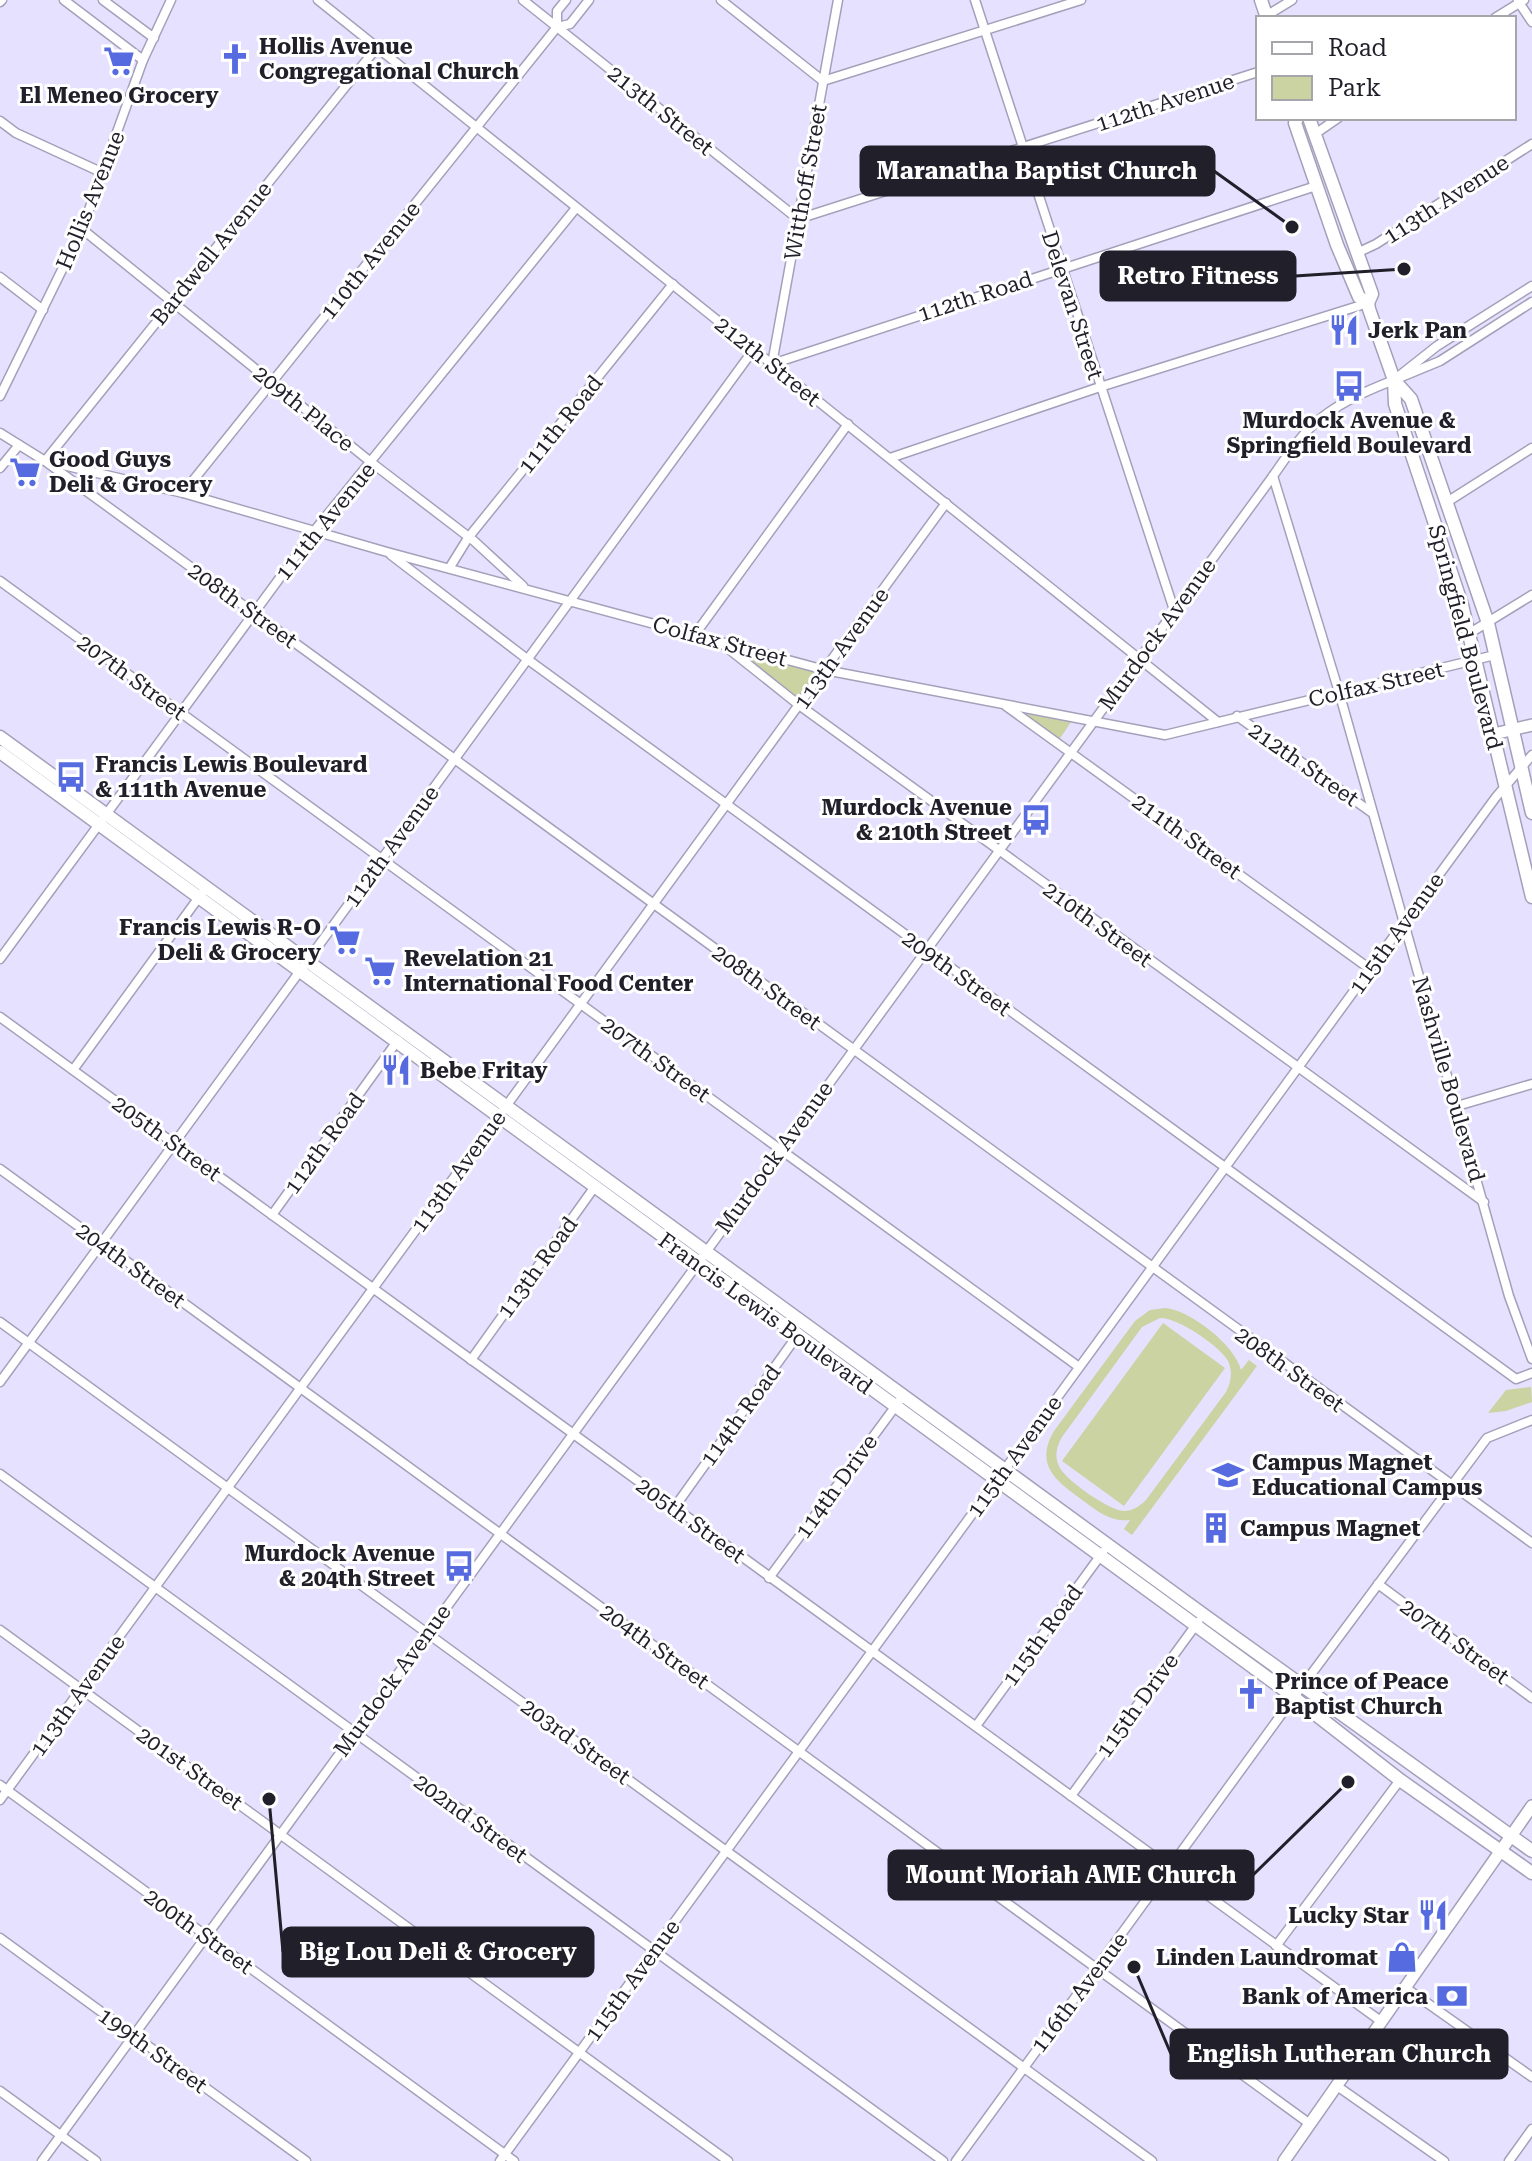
<svg xmlns="http://www.w3.org/2000/svg" width="1532" height="2161" viewBox="0 0 1532 2161" font-family="'Roboto Serif',serif">
<rect width="100%" height="100%" fill="#e6e1fe"/>
<g fill="#cad3a1" fill-rule="evenodd">
<path d="M 737,651 L 822,671 L 799,702 Z"/>
<path d="M 1026,714 L 1071,722 L 1059,740 Z"/>
<path d="M 1165,1308 C 1190,1310 1235,1345 1241,1370 L 1249,1360 L 1257,1366 L 1132,1535 L 1124,1529 L 1130,1520 C 1111,1522 1100,1513 1085,1502 C 1059,1483 1033,1467 1054,1431 L 1135,1321 L 1150,1310 ZM 1160,1318 C 1177,1317 1220,1346 1228,1361 C 1233,1372 1231,1382 1226,1392 L 1146,1500 C 1140,1506 1133,1511 1124,1511 C 1110,1511 1067,1481 1060,1468 C 1054,1458 1056,1447 1062,1437 L 1142,1327 Z"/>
<path d="M 1163,1323 L 1225,1368 L 1124,1506 L 1062,1461 Z"/>
<path d="M 1531,1387 L 1532,1402 L 1506,1411 L 1488,1413 L 1506,1390 Z"/>
</g>
<g fill="none" stroke-linecap="round" stroke-linejoin="round">
<defs>
<g id="minor">
<path d="M 64,0 L 143,60"/>
<path d="M 103,0 L 154,38"/>
<path d="M 318,0 L 1218,722"/>
<path d="M 523,0 L 798,219 L 1258,72"/>
<path d="M 721,0 L 823,81 L 1081,0"/>
<path d="M 838,0 L 772,364 L 1316,186"/>
<path d="M 975,0 L 1174,610"/>
<path d="M 1518,1 L 1532,22"/>
<path d="M 0,2 L 2,0"/>
<path d="M 1266,16 L 1292,0"/>
<path d="M 1495,18 L 1524,0"/>
<path d="M 557,27 L 557,11 L 566,0"/>
<path d="M 0,121 L 16,133 L 103,173"/>
<path d="M 1315,134 L 1338,118"/>
<path d="M 82,229 L 372,463 L 474,541 L 523,586"/>
<path d="M 1359,252 L 1376,244 L 1532,144"/>
<path d="M 0,277 L 43,310"/>
<path d="M 1532,286 L 1437,346 L 1394,380 L 1440,361 L 1532,302"/>
<path d="M 0,396 L 82,229 L 143,60 L 171,0"/>
<path d="M 0,433 L 45,461 L 1532,1543"/>
<path d="M 890,458 L 1100,387 L 1368,303"/>
<path d="M 45,461 L 378,46"/>
<path d="M 50,462 L 183,493 L 387,552 L 825,670 L 1165,735 L 1495,655"/>
<path d="M 0,468 L 19,445"/>
<path d="M 1273,476 L 1339,692 L 1509,1296 L 1532,1359"/>
<path d="M 183,493 L 557,27 L 570,24 L 589,0"/>
<path d="M 1447,502 L 1532,448"/>
<path d="M 391,555 L 527,659 L 1516,1379 L 1532,1373"/>
<path d="M 450,567 L 468,538 L 673,284"/>
<path d="M 0,581 L 1079,1367"/>
<path d="M 696,633 L 848,424"/>
<path d="M 1470,633 L 1532,595"/>
<path d="M 720,642 L 799,705 L 1484,1202"/>
<path d="M 1006,706 L 1370,969"/>
<path d="M 1237,716 L 1371,812"/>
<path d="M 0,959 L 315,530 L 576,208"/>
<path d="M 0,1017 L 1382,2022"/>
<path d="M 73,1070 L 202,893"/>
<path d="M 1457,1106 L 1532,1084"/>
<path d="M 0,1169 L 1310,2124"/>
<path d="M 272,1215 L 398,1040"/>
<path d="M 0,1322 L 1152,2161"/>
<path d="M 471,1360 L 596,1185"/>
<path d="M 0,1382 L 754,349"/>
<path d="M 0,1474 L 943,2161"/>
<path d="M 674,1508 L 799,1333"/>
<path d="M 769,1578 L 903,1396"/>
<path d="M 1378,1584 L 1532,1698"/>
<path d="M 0,1630 L 728,2161"/>
<path d="M 976,1726 L 1103,1552"/>
<path d="M 0,1785 L 514,2161"/>
<path d="M 1071,1796 L 1198,1622"/>
<path d="M 0,1800 L 946,503"/>
<path d="M 0,1938 L 306,2161"/>
<path d="M 1276,1946 L 1400,1780"/>
<path d="M 1406,1988 L 1532,2077"/>
<path d="M 1337,2086 L 1444,2161"/>
<path d="M 0,2091 L 96,2161"/>
<path d="M 42,2161 L 1273,476 C 1285,459 1297,440 1312,426 C 1335,404 1366,391 1394,380"/>
<path d="M 500,2161 L 1397,932 L 1496,797 L 1532,755"/>
<path d="M 956,2161 L 1286,1708 L 1487,1438 L 1532,1420"/>
<path d="M 1509,2161 L 1532,2129"/>
</g>
<g id="secondary">
<path d="M 1494,734 L 1532,725"/>
<path d="M 1284,2161 L 1532,1806"/>
</g>
<g id="primary">
<path d="M 1261,0 L 1267,18"/>
<path d="M 1297,118 L 1295,123 L 1337,245 L 1359,297 L 1368,303"/>
<path d="M 1309,118 L 1372,294 L 1368,303 L 1369,309 L 1394,380 L 1395,404 L 1462,605 L 1532,897"/>
<path d="M 1394,380 L 1411,399 L 1488,623 L 1532,813"/>
<path d="M 0,737 L 1204,1615 L 1532,1851"/>
<path d="M 0,752 L 1283,1689 L 1400,1780 L 1532,1873"/>
</g>
</defs>
<use href="#minor" stroke="#a4a0ba" stroke-width="11"/>
<use href="#secondary" stroke="#a4a0ba" stroke-width="14"/>
<use href="#primary" stroke="#a4a0ba" stroke-width="15"/>
<use href="#minor" stroke="#fff" stroke-width="8"/>
<use href="#secondary" stroke="#fff" stroke-width="11"/>
<use href="#primary" stroke="#fff" stroke-width="12"/>
</g>
<defs>
<symbol id="church-bare" viewBox="-9 -9 18 18"><path d="M-1.2-6h2.4v3.5h3.3v2.4h-3.3V6h-2.4V-.1h-3.3v-2.4h3.3Z" fill="#576be1" stroke="#fff" stroke-width="2.5" paint-order="stroke"/></symbol>
<symbol id="supermarket-bare" viewBox="-9 -9 18 18"><path d="M-6-5.5h2.5l.6 2H6L4.5 2H-2.5L-4.4-4H-6ZM-1.5 3.2a1.3 1.3 0 1 0 .1 0ZM3 3.2a1.3 1.3 0 1 0 .1 0Z" fill="#576be1" stroke="#fff" stroke-width="2.5" paint-order="stroke"/></symbol>
<symbol id="restaurant-bare" viewBox="-9 -9 18 18"><path d="M-5-6h1v4h1v-4h1v4h1v-4h1v5L-1.5 .5V6h-2V.5L-5-1ZM5-6V6H3V1.5H1.5Q1.5-4 5-6Z" fill="#576be1" stroke="#fff" stroke-width="2.5" paint-order="stroke"/></symbol>
<symbol id="bus-bare" viewBox="-9 -9 18 18"><path d="M-5-6H5V4H4V6H2V4H-2V6H-4V4H-5ZM-3.5-4V0h7V-4ZM-3.5 1.2v1.5H-2V1.2ZM2 1.2v1.5H3.5V1.2Z" fill="#576be1" stroke="#fff" stroke-width="2.5" paint-order="stroke"/></symbol>
<symbol id="school-bare" viewBox="-9 -9 18 18"><path d="M0-5L7-2L0 1L-7-2ZM-4 1L0 2.5L4 1V4Q0 6-4 4Z" fill="#576be1" stroke="#fff" stroke-width="2.5" paint-order="stroke"/></symbol>
<symbol id="building-bare" viewBox="-9 -9 18 18"><path d="M-4-6H4V6H1V3H-1V6H-4ZM-2.5-4.3h1.7v1.8h-1.7ZM.8-4.3h1.7v1.8H.8ZM-2.5-1h1.7V.8h-1.7ZM.8-1h1.7V.8H.8Z" fill="#576be1" stroke="#fff" stroke-width="2.5" paint-order="stroke"/></symbol>
<symbol id="shop-bare" viewBox="-9 -9 18 18"><path d="M-5-2.5h2.3a2.7 3.5 0 0 1 5.4 0H5L5.5 6h-11ZM-1.5-2.5h3a1.5 2.3 0 0 0-3 0Z" fill="#576be1" stroke="#fff" stroke-width="2.5" paint-order="stroke"/></symbol>
<symbol id="bank-bare" viewBox="-9 -9 18 18"><path d="M-6-4H6V4H-6ZM0-2.3a2.3 2.3 0 1 0 0 4.6a2.3 2.3 0 1 0 0-4.6Z" fill="#576be1" stroke="#fff" stroke-width="2.5" paint-order="stroke"/></symbol>
</defs>
<g fill-rule="evenodd">
<use href="#church-bare" x="213" y="37" width="44" height="44"/>
<use href="#supermarket-bare" x="97" y="39" width="44" height="44"/>
<use href="#restaurant-bare" x="1322" y="308" width="44" height="44"/>
<use href="#bus-bare" x="1327" y="364" width="44" height="44"/>
<use href="#supermarket-bare" x="3" y="450" width="44" height="44"/>
<use href="#bus-bare" x="49" y="755" width="44" height="44"/>
<use href="#bus-bare" x="1014" y="798" width="44" height="44"/>
<use href="#supermarket-bare" x="323" y="918" width="44" height="44"/>
<use href="#supermarket-bare" x="358" y="949" width="44" height="44"/>
<use href="#restaurant-bare" x="374" y="1048" width="44" height="44"/>
<use href="#school-bare" x="1206" y="1453" width="44" height="44"/>
<use href="#building-bare" x="1194" y="1506" width="44" height="44"/>
<use href="#bus-bare" x="437" y="1544" width="44" height="44"/>
<use href="#church-bare" x="1229" y="1672" width="44" height="44"/>
<use href="#restaurant-bare" x="1411" y="1893" width="44" height="44"/>
<use href="#shop-bare" x="1380" y="1935" width="44" height="44"/>
<use href="#bank-bare" x="1430" y="1974" width="44" height="44"/>
</g>
<g text-anchor="middle" stroke-width="6" stroke-linejoin="round" paint-order="stroke">
<g font-size="22" font-weight="bold" fill="#211f2a" stroke="#fff" text-anchor="start">
<text x="259" y="54">Hollis Avenue<tspan x="259" dy="25">Congregational Church</tspan></text>
<text x="119" y="103" text-anchor="middle">El Meneo Grocery</text>
<text x="1368" y="338">Jerk Pan</text>
<text x="1349" y="428" text-anchor="middle">Murdock Avenue &amp;<tspan x="1349" dy="25">Springfield Boulevard</tspan></text>
<text x="49" y="467">Good Guys<tspan x="49" dy="25">Deli &amp; Grocery</tspan></text>
<text x="95" y="772">Francis Lewis Boulevard<tspan x="95" dy="25">&amp; 111th Avenue</tspan></text>
<text x="1012" y="815" text-anchor="end">Murdock Avenue<tspan x="1012" dy="25">&amp; 210th Street</tspan></text>
<text x="321" y="935" text-anchor="end">Francis Lewis R-O<tspan x="321" dy="25">Deli &amp; Grocery</tspan></text>
<text x="404" y="966">Revelation 21<tspan x="404" dy="25">International Food Center</tspan></text>
<text x="420" y="1078">Bebe Fritay</text>
<text x="1252" y="1470">Campus Magnet<tspan x="1252" dy="25">Educational Campus</tspan></text>
<text x="1240" y="1536">Campus Magnet</text>
<text x="435" y="1561" text-anchor="end">Murdock Avenue<tspan x="435" dy="25">&amp; 204th Street</tspan></text>
<text x="1275" y="1689">Prince of Peace<tspan x="1275" dy="25">Baptist Church</tspan></text>
<text x="1409" y="1923" text-anchor="end">Lucky Star</text>
<text x="1378" y="1965" text-anchor="end">Linden Laundromat</text>
<text x="1428" y="2004" text-anchor="end">Bank of America</text>
</g>
<g font-size="22" fill="#211f2a" stroke="#fff">
<text transform="translate(1165 102) rotate(-18)" y="8">112th Avenue</text>
<text transform="translate(661 110) rotate(39)" y="8">213th Street</text>
<text transform="translate(805 182) rotate(-80)" y="8">Witthoff Street</text>
<text transform="translate(1446 199) rotate(-33)" y="8">113th Avenue</text>
<text transform="translate(90 200) rotate(-68)" y="8">Hollis Avenue</text>
<text transform="translate(211 253) rotate(-51)" y="8">Bardwell Avenue</text>
<text transform="translate(370 260) rotate(-51)" y="8">110th Avenue</text>
<text transform="translate(975 296) rotate(-18)" y="8">112th Road</text>
<text transform="translate(1073 305) rotate(72)" y="8">Delevan Street</text>
<text transform="translate(768 361) rotate(39)" y="8">212th Street</text>
<text transform="translate(304 408) rotate(39)" y="8">209th Place</text>
<text transform="translate(560 424) rotate(-51)" y="8">111th Road</text>
<text transform="translate(325 521) rotate(-51)" y="8">111th Avenue</text>
<text transform="translate(243 605) rotate(36)" y="8">208th Street</text>
<text transform="translate(1157 634) rotate(-54)" y="8">Murdock Avenue</text>
<text transform="translate(1466 637) rotate(75)" y="8">Springfield Boulevard</text>
<text transform="translate(720 641) rotate(15)" y="8">Colfax Street</text>
<text transform="translate(841 648) rotate(-54)" y="8">113th Avenue</text>
<text transform="translate(132 677) rotate(36)" y="8">207th Street</text>
<text transform="translate(1376 684) rotate(-13)" y="8">Colfax Street</text>
<text transform="translate(1304 764) rotate(35)" y="8">212th Street</text>
<text transform="translate(1187 836) rotate(36)" y="8">211th Street</text>
<text transform="translate(391 846) rotate(-54)" y="8">112th Avenue</text>
<text transform="translate(1098 924) rotate(36)" y="8">210th Street</text>
<text transform="translate(1396 933) rotate(-54)" y="8">115th Avenue</text>
<text transform="translate(957 973) rotate(36)" y="8">209th Street</text>
<text transform="translate(767 987) rotate(36)" y="8">208th Street</text>
<text transform="translate(656 1059) rotate(36)" y="8">207th Street</text>
<text transform="translate(1449 1079) rotate(74)" y="8">Nashville Boulevard</text>
<text transform="translate(167 1138) rotate(36)" y="8">205th Street</text>
<text transform="translate(324 1143) rotate(-54)" y="8">112th Road</text>
<text transform="translate(774 1157) rotate(-54)" y="8">Murdock Avenue</text>
<text transform="translate(458 1171) rotate(-54)" y="8">113th Avenue</text>
<text transform="translate(131 1265) rotate(36)" y="8">204th Street</text>
<text transform="translate(537 1267) rotate(-54)" y="8">113th Road</text>
<text transform="translate(766 1313) rotate(36)" y="8">Francis Lewis Boulevard</text>
<text transform="translate(1290 1369) rotate(36)" y="8">208th Street</text>
<text transform="translate(740 1415) rotate(-54)" y="8">114th Road</text>
<text transform="translate(1014 1456) rotate(-54)" y="8">115th Avenue</text>
<text transform="translate(836 1486) rotate(-54)" y="8">114th Drive</text>
<text transform="translate(691 1520) rotate(36)" y="8">205th Street</text>
<text transform="translate(1042 1635) rotate(-54)" y="8">115th Road</text>
<text transform="translate(1455 1641) rotate(36)" y="8">207th Street</text>
<text transform="translate(655 1646) rotate(36)" y="8">204th Street</text>
<text transform="translate(392 1680) rotate(-54)" y="8">Murdock Avenue</text>
<text transform="translate(77 1695) rotate(-54)" y="8">113th Avenue</text>
<text transform="translate(1137 1705) rotate(-54)" y="8">115th Drive</text>
<text transform="translate(576 1741) rotate(36)" y="8">203rd Street</text>
<text transform="translate(190 1768) rotate(36)" y="8">201st Street</text>
<text transform="translate(471 1818) rotate(36)" y="8">202nd Street</text>
<text transform="translate(199 1931) rotate(36)" y="8">200th Street</text>
<text transform="translate(632 1980) rotate(-54)" y="8">115th Avenue</text>
<text transform="translate(1079 1992) rotate(-53)" y="8">116th Avenue</text>
<text transform="translate(153 2050) rotate(36)" y="8">199th Street</text>
</g>
</g>
<path fill="none" stroke="#211f2a" stroke-width="3" d="M1292 227L1214 171M1404 269L1295 276M1348 1782L1253 1875M269 1799L283 1952M1134 1967L1171 2054"/>
<g fill="#211f2a" stroke="#fff" stroke-width="3">
<circle cx="1292" cy="227" r="8"/>
<circle cx="1404" cy="269" r="8"/>
<circle cx="1348" cy="1782" r="8"/>
<circle cx="269" cy="1799" r="8"/>
<circle cx="1134" cy="1967" r="8"/>
</g>
<g fill="#211f2a" stroke="#211f2a" stroke-width="3">
<rect x="861" y="147" width="353" height="48" rx="8"/>
<rect x="1101" y="252" width="194" height="48" rx="8"/>
<rect x="889" y="1851" width="364" height="48" rx="8"/>
<rect x="283" y="1928" width="310" height="48" rx="8"/>
<rect x="1171" y="2030" width="336" height="48" rx="8"/>
</g>
<g font-size="24" text-anchor="middle" font-weight="bold" fill="#fff">
<text x="1037" y="179">Maranatha Baptist Church</text>
<text x="1198" y="284">Retro Fitness</text>
<text x="1071" y="1883">Mount Moriah AME Church</text>
<text x="438" y="1960">Big Lou Deli &amp; Grocery</text>
<text x="1339" y="2062">English Lutheran Church</text>
</g>
<rect x="1256" y="16" width="260" height="104" fill="#ffffff" stroke="#a6a5aa" stroke-width="2"/>
<rect x="1272" y="42" width="40" height="12" fill="#ffffff" stroke="#a6a5aa" stroke-width="2"/>
<text x="1328" y="56" font-size="24" fill="#211f2a">Road</text>
<rect x="1272" y="76" width="40" height="24" fill="#cad3a1" stroke="#a6a5aa" stroke-width="2"/>
<text x="1328" y="96" font-size="24" fill="#211f2a">Park</text>
</svg>
